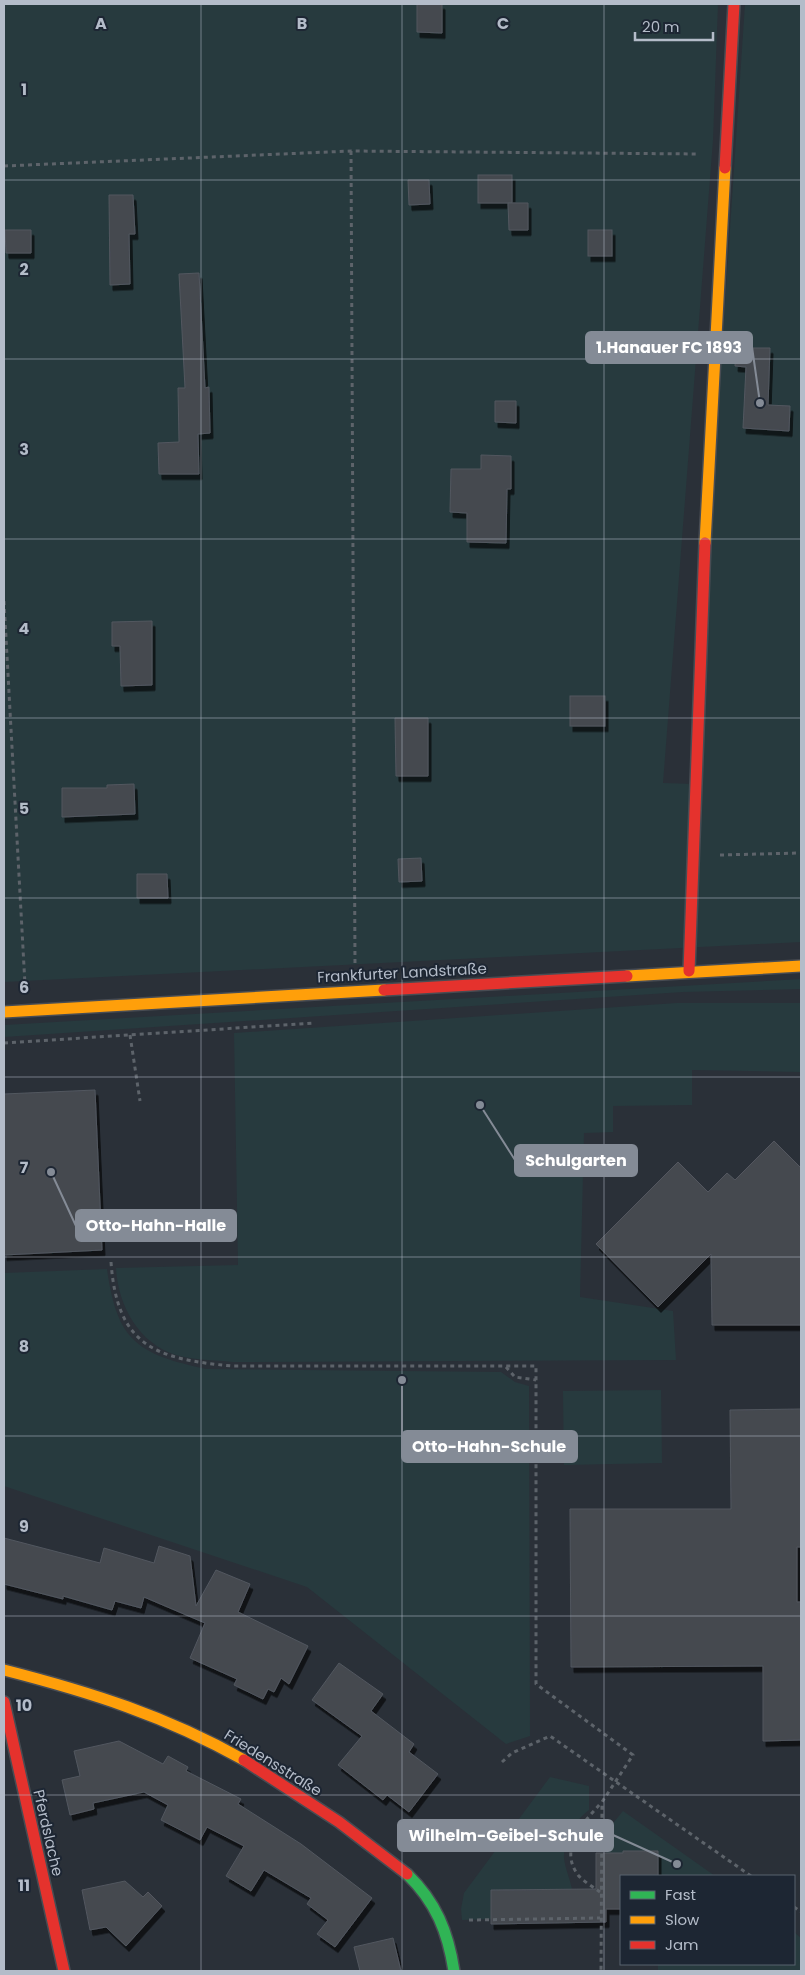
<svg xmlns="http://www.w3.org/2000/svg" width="805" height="1975" viewBox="0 0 805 1975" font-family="Poppins,sans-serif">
<defs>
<filter id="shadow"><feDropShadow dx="3" dy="5.5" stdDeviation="0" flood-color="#0009"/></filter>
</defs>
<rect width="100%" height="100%" fill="#2a3038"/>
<g fill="#273a3e">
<path d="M 4,4 L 718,4 L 713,140 L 663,783 L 693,784 L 745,4 L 801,4 L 801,942 L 4,982 Z"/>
<path d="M 801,979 L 801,989 L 683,992 L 4,1037 L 4,1025 Z"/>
<path d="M 677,1003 L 801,1003 L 801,1072 L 692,1070 L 692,1105 L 613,1106 L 613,1132 L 584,1133 L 580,1297 L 673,1311 L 676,1360 L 233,1362 C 214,1360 194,1360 176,1355 C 138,1343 118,1305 116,1268 L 238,1265 L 234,1033 Z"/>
<path d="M 107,1269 C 117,1341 137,1354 206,1369 L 501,1372 L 515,1382 L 529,1386 L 530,1736 L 506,1744 L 307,1587 L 4,1486 L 4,1273 Z"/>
<path d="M 661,1390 L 662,1463 L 564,1465 L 563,1391 Z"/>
<path d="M 550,1777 L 589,1786 L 589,1810 C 574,1821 564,1839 564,1858 C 565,1868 570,1879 572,1889 L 491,1890 L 491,1919 L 462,1920 L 461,1909 L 464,1893 Z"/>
<path d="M 623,1811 L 715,1876 L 658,1876 L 658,1851 L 624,1851 L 621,1885 L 606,1885 L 606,1832 Z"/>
<path d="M 794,1932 L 801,1938 L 801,1971 L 658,1971 L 658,1964 L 794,1964 Z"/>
</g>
<g fill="#444950" stroke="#52575f" filter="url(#shadow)">
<path d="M 417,4 L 442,4 L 442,33 L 417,32 Z"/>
<rect x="478" y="175" width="34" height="28"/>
<path d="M 408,180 L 429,180 L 430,204 L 409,205 Z"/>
<path d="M 109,195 L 133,195 L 135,234 L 129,234 L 130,284 L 110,285 Z"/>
<path d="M 508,203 L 528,203 L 528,230 L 509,230 Z"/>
<path d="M 5,230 L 31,230 L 31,253 L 6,253 Z"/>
<rect x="588" y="230" width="24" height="26"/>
<path d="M 199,273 L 205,388 L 209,387 L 210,433 L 198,434 L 199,474 L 159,474 L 158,443 L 179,442 L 178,388 L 185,388 L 179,274 Z"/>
<path d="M 736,348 L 770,348 L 768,405 L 790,406 L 789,431 L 743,428 L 746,367 L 735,366 Z"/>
<path d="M 495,401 L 516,401 L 516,423 L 495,422 Z"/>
<path d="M 481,455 L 511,456 L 511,489 L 507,489 L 506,543 L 467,542 L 467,513 L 450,512 L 451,469 L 481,469 Z"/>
<path d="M 152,621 L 152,685 L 121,686 L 120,646 L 112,646 L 112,622 Z"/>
<rect x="570" y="696" width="35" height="30"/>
<path d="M 395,718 L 428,718 L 428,776 L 396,776 Z"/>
<path d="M 134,784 L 135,814 L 62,817 L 62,788 L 107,788 L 107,785 Z"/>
<path d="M 421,858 L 422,881 L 399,882 L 398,859 Z"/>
<path d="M 137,874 L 167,874 L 168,898 L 137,898 Z"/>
<path d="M 95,1090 L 102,1250 L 4,1255 L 4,1094 Z"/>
<path d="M 774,1141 L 801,1168 L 801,1325 L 712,1325 L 711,1254 L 658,1307 L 596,1244 L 678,1162 L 708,1192 L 727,1173 L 735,1180 Z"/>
<path d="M 801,1409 L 801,1547 L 797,1547 L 797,1602 L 801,1602 L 801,1740 L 763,1741 L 763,1666 L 571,1667 L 570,1509 L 731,1509 L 730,1410 Z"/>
<path d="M 4,1538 L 100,1563 L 104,1548 L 154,1563 L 159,1546 L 190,1556 L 196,1606 L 216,1570 L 250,1584 L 238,1612 L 308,1646 L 289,1684 L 281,1678 L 274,1692 L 268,1689 L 263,1699 L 234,1685 L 237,1679 L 190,1658 L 205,1623 L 144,1597 L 141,1608 L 115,1601 L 112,1610 L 63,1596 L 63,1599 L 4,1584 Z"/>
<path d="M 339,1663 L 383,1694 L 371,1711 L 414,1744 L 409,1752 L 438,1774 L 409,1812 L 387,1795 L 383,1800 L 338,1765 L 362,1736 L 312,1700 Z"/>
<path d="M 119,1741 L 163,1764 L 168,1756 L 188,1767 L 186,1771 L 241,1799 L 238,1804 L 301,1844 L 372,1898 L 335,1947 L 317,1934 L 328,1920 L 307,1904 L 311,1898 L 264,1870 L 251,1891 L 226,1876 L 244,1846 L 207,1827 L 200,1840 L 161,1820 L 168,1805 L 144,1792 L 93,1803 L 94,1809 L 70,1815 L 62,1780 L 80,1776 L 74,1751 Z"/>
<path d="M 623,1851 L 658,1851 L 658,1876 L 621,1876 L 621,1909 L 606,1909 L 606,1922 L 491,1924 L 491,1890 L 596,1889 L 596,1853 L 623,1853 Z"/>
<path d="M 125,1881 L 143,1897 L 148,1892 L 162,1906 L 126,1946 L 106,1927 L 90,1930 L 82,1890 Z"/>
<path d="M 393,1938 L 401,1971 L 360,1971 L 354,1947 Z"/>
</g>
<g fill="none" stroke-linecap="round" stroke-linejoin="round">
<defs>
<path id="fast" d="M 407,1874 C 436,1902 448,1932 454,1971"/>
<g id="slow">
<path d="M 705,543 L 725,168"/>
<path d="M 627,976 L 801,966"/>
<path d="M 4,1012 L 384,990"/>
<path d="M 4,1670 C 90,1692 166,1716 244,1760"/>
</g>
<g id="jam">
<path d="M 725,168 L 734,4"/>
<path d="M 689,971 L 705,543"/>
<path d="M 384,990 L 627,976"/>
<path d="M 4,1702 L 64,1971"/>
<path d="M 244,1760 L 339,1822 L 407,1874"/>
</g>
</defs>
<use href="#fast" stroke="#484c53" stroke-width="14"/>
<use href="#slow" stroke="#484c53" stroke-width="14"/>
<use href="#jam" stroke="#484c53" stroke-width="14"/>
<g stroke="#5d636a" stroke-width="3" stroke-dasharray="4 4" stroke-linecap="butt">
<path d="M 351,151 L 355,965"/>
<path d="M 4,166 L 351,151 L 699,154"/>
<path d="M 4,601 L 25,985"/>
<path d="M 720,855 L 801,853"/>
<path d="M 130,1035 L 140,1101"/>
<path d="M 4,1043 L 315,1023"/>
<path d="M 111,1262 C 117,1346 155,1359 232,1366 L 536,1366 L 536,1684 L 633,1755 L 602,1802 L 601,1971"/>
<path d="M 506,1367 L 515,1377 L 536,1380"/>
<path d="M 502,1762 L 512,1753 L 550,1736 L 751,1876"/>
<path d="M 600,1892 C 593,1887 583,1881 578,1875 C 558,1848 584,1822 601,1803"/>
<path d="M 794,1907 L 801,1912"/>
<path d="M 469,1920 L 600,1918"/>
</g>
<use href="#fast" stroke="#30b455" stroke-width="11"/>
<use href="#slow" stroke="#ff9f0a" stroke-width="11"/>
<use href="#jam" stroke="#e5322d" stroke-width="11"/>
</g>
<path fill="none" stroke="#b4bcc9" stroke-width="1" stroke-opacity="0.55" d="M 201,4 L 201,1971M 402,4 L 402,1971M 604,4 L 604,1971M 4,180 L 801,180M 4,359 L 801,359M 4,539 L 801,539M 4,718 L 801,718M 4,898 L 801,898M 4,1077 L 801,1077M 4,1257 L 801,1257M 4,1436 L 801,1436M 4,1616 L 801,1616M 4,1795 L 801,1795"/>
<g text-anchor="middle" stroke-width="4" stroke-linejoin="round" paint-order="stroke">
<g font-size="15" fill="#b4bcc9" stroke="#1d2633">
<text transform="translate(402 973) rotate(-3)" y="5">Frankfurter Landstraße</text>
<text transform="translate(273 1763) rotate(32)" y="5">Friedensstraße</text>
<text transform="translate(48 1833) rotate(77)" y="5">Pferdslache</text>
</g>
</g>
<g font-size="16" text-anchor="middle" font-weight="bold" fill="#b4bcc9" stroke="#1d2633" stroke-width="4" stroke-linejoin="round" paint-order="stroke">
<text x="101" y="29">A</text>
<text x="302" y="29">B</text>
<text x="503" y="29">C</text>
<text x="24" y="95">1</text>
<text x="24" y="275">2</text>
<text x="24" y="455">3</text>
<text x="24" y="634">4</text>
<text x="24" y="814">5</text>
<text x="24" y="993">6</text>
<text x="24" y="1173">7</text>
<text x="24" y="1352">8</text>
<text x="24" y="1532">9</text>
<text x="24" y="1711">10</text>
<text x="24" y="1891">11</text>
</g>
<path fill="none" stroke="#848b96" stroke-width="2" d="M760 403L752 347M480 1105L515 1160M51 1172L76 1226M402 1380L402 1447M677 1864L613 1835"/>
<g fill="#848b96" stroke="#1d2633" stroke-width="2">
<circle cx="760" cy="403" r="5"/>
<circle cx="480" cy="1105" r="5"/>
<circle cx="51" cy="1172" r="5"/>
<circle cx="402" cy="1380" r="5"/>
<circle cx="677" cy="1864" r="5"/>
</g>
<g fill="#848b96" stroke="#848b96" stroke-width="2">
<rect x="586" y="332" width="166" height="31" rx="5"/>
<rect x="515" y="1145" width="122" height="31" rx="5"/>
<rect x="76" y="1210" width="160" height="31" rx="5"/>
<rect x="402" y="1431" width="175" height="31" rx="5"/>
<rect x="398" y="1820" width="215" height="31" rx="5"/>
</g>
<g font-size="16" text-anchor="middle" font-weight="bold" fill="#fff">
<text x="669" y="353">1.Hanauer FC 1893</text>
<text x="576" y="1166">Schulgarten</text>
<text x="156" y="1231">Otto-Hahn-Halle</text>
<text x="489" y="1452">Otto-Hahn-Schule</text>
<text x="506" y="1841">Wilhelm-Geibel-Schule</text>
</g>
<rect width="805" height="1975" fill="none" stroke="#b4bcc9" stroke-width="10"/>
<rect x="620" y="1875" width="175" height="90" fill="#1d2633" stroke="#59626f"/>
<rect x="630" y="1891" width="25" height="8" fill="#30b455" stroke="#59626f"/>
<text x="665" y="1900" font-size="15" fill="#b4bcc9">Fast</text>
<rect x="630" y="1916" width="25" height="8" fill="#ff9f0a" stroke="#59626f"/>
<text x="665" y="1925" font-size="15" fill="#b4bcc9">Slow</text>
<rect x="630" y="1941" width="25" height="8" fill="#e5322d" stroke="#59626f"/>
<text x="665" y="1950" font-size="15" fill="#b4bcc9">Jam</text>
<path d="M635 32v8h78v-8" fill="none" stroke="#b4bcc9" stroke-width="2.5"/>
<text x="642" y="32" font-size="15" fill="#b4bcc9" stroke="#1d2633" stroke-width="4" paint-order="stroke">20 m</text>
</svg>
